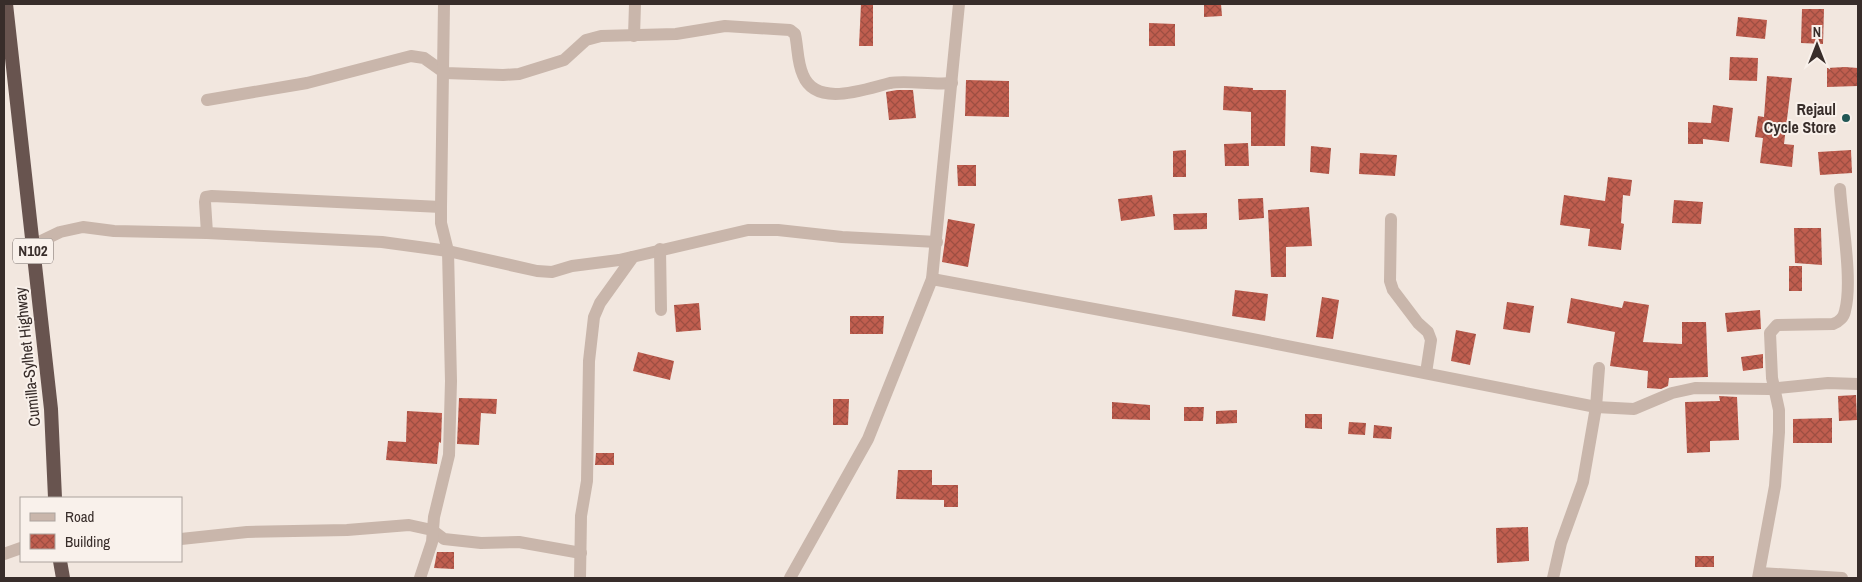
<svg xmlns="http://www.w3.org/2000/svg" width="1862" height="582" viewBox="0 0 1862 582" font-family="'Archivo Narrow',sans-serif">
<defs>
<pattern id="building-cross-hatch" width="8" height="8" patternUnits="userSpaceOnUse" patternTransform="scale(1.25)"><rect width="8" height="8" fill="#c05e4f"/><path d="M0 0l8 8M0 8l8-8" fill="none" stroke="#9d4e42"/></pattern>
</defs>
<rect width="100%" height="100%" fill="#f2e7df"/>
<g fill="url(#building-cross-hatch)">
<path d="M 861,4 L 873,4 L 873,46 L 859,46 Z"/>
<path d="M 1204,4 L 1221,4 L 1222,16 L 1204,17 Z"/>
<path d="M 1802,9 L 1824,9 L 1823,44 L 1801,43 Z"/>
<path d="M 1738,17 L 1767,20 L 1765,39 L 1736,36 Z"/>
<path d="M 1149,23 L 1175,24 L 1175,46 L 1149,46 Z"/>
<path d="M 1730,57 L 1758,58 L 1757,81 L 1729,80 Z"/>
<path d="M 1845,67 L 1858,68 L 1858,86 L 1827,87 L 1827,68 Z"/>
<path d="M 1767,76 L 1792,78 L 1784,144 L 1794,145 L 1792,167 L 1760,163 L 1763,138 L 1755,137 L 1758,116 L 1764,117 Z"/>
<path d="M 966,80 L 1009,81 L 1009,117 L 965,116 Z"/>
<path d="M 1224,86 L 1253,88 L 1253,90 L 1286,90 L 1285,146 L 1251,146 L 1251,112 L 1223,110 Z"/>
<path d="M 897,90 L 913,90 L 916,118 L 889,120 L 886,92 Z"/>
<path d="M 1713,105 L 1733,108 L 1729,142 L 1703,139 L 1703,144 L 1688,144 L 1688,122 L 1711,123 Z"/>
<path d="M 1248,143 L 1249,166 L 1225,166 L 1224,144 Z"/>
<path d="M 1311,146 L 1331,148 L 1329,174 L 1310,172 Z"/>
<path d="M 1186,150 L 1186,177 L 1173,177 L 1173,151 Z"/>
<path d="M 1851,150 L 1852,173 L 1820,175 L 1818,152 Z"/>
<path d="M 1360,153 L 1397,155 L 1395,176 L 1359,174 Z"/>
<path d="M 957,165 L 976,165 L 976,186 L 958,186 Z"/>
<path d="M 1608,177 L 1632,180 L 1630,196 L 1623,195 L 1621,223 L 1624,224 L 1621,250 L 1588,246 L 1590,229 L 1560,225 L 1564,195 L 1605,201 Z"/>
<path d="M 1152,195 L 1155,216 L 1121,221 L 1118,199 Z"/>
<path d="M 1263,198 L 1264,218 L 1239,220 L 1238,199 Z"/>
<path d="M 1674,200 L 1703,202 L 1701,224 L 1672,223 Z"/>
<path d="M 1309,207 L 1312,246 L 1286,247 L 1286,277 L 1271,277 L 1268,210 Z"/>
<path d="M 1207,213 L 1207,229 L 1174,230 L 1173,214 Z"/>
<path d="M 948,219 L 975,224 L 968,267 L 942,262 Z"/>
<path d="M 1794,228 L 1821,228 L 1822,265 L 1795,263 Z"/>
<rect x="1789" y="266" width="13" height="25"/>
<path d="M 1235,290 L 1268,294 L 1265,321 L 1232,316 Z"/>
<path d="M 1322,297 L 1339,300 L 1333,339 L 1316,337 Z"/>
<path d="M 1571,298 L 1622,308 L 1624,301 L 1649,305 L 1643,342 L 1682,344 L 1682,322 L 1706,322 L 1708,377 L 1669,378 L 1668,386 L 1661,389 L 1647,388 L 1648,371 L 1610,366 L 1615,332 L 1567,323 Z"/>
<path d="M 1507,302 L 1534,306 L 1530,333 L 1503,329 Z"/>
<path d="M 699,303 L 701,330 L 676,332 L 674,305 Z"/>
<path d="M 1760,310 L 1761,329 L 1727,332 L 1725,313 Z"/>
<path d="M 850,316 L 884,316 L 883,334 L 850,334 Z"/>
<path d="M 1456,330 L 1476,334 L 1470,365 L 1451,361 Z"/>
<path d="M 638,352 L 674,361 L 670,380 L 633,371 Z"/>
<path d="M 1763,354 L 1763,368 L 1743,371 L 1741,357 Z"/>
<path d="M 1856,395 L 1857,420 L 1839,421 L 1838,396 Z"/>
<path d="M 1719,396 L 1737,397 L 1739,440 L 1710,441 L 1710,452 L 1687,453 L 1685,402 L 1720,401 Z"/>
<path d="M 459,398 L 497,399 L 496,414 L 481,413 L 479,445 L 457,444 Z"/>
<path d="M 833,399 L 849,399 L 848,425 L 833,425 Z"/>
<path d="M 1112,402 L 1150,405 L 1150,420 L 1112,419 Z"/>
<path d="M 1184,407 L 1204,407 L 1203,421 L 1184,421 Z"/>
<path d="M 1237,410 L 1237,423 L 1216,424 L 1216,411 Z"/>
<path d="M 407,411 L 442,413 L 441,443 L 439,442 L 437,464 L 386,460 L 388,441 L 406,442 Z"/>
<path d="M 1305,414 L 1322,414 L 1322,429 L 1305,428 Z"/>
<path d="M 1832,418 L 1832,443 L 1793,443 L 1793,419 Z"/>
<path d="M 1349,422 L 1366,423 L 1365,435 L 1348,434 Z"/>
<path d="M 1374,425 L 1392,427 L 1391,439 L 1373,438 Z"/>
<path d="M 596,453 L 614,453 L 614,465 L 595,465 Z"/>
<path d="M 898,470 L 932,470 L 932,485 L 958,485 L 958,507 L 944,507 L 944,500 L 896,499 Z"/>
<path d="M 1528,527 L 1529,561 L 1497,563 L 1496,528 Z"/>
<path d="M 437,552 L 454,552 L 454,569 L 434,568 Z"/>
<rect x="1695" y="556" width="19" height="11"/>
</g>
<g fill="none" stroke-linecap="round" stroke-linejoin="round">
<g stroke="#c9b6ab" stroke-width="12">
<path d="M 634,36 L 635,4"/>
<path d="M 207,100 L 307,83 L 411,56 L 424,58 L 445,73 L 503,75 L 519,74 L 564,60 L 586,40 L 601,36 L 676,34 L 725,26 L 790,30 L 795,34 C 798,47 797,62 803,75 C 816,108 865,89 890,83 C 906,80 933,85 952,83"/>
<path d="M 1391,219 L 1390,281 L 1393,290 L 1418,323 L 1428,332 L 1431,340 L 1426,373"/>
<path d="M 207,233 L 382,242 L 448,251 L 537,271 L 552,272 L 572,266 L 619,260 L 748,230 L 778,230 L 842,237 L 937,242"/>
<path d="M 33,245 L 60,232 L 83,227 L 114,231 L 207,233 L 205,202 L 206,197 L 212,196 L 441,207"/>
<path d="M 660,249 L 661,310"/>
<path d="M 932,279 L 1176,324 L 1596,407 L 1634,409 L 1672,393 L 1695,388 L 1769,389 L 1828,383 L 1858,384"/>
<path d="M 181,539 L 247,532 L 347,530 L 409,525 L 432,530 L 444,539 L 481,543 L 519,542 L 581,553"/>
<path d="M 4,554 L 21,548"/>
<path d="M 1760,573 L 1842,578"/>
<path d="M 420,578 L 432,542 L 434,517 L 449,455 L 451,381 L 448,251 L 441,223 L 441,207 L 444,4"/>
<path d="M 580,578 L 581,516 L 587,481 L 589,361 L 594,317 L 600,303 L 633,257"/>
<path d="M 1553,578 L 1561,543 L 1583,482 L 1596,407 L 1599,368"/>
<path d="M 1758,578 L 1775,486 L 1779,432 L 1779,410 L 1772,378 L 1770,333 L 1777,325 L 1833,324 C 1839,322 1844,317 1845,311 C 1853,282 1842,221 1840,189"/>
</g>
<path stroke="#c9b6ab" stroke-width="12" d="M 790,578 L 868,439 L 932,279 L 959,4"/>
<g stroke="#68544f" stroke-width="14">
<path d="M 6,4 L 51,409 L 55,498"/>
<path d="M 60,561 L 63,578"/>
</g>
</g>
<circle fill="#215755" stroke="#f9f1eb" stroke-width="2" cx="1846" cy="118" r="5"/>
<g text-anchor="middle" stroke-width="4" stroke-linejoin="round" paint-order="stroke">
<rect fill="#f9f1eb" stroke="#726864" stroke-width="1" x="13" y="238.5" width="40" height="25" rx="4"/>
<g font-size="15" font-weight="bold" fill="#382d2a">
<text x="33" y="256">N102</text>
</g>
<g font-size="16" font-weight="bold" fill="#382d2a" stroke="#f9f1eb" text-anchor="end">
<text x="1836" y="115">Rejaul<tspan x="1836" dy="18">Cycle Store</tspan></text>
</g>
<g font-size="16" fill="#382d2a" stroke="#f9f1eb">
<text transform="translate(27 357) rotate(-96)" y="6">Cumilla-Sylhet Highway</text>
</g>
</g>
<rect width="1862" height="582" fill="none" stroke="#382d2a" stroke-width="10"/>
<rect x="20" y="497" width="162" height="65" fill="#f9f1eb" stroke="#aca39e"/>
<rect x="30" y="513" width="25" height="8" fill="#c9b6ab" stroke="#aca39e"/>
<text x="65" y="522" font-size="15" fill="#382d2a">Road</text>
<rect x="30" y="534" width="25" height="15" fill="url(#building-cross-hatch)" stroke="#aca39e"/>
<text x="65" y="547" font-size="15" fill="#382d2a">Building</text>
<g transform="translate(1817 45)" stroke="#f9f1eb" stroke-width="4" paint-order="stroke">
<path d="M0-4L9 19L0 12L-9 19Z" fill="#382d2a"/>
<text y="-8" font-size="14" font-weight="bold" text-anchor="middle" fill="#382d2a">N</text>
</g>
</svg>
